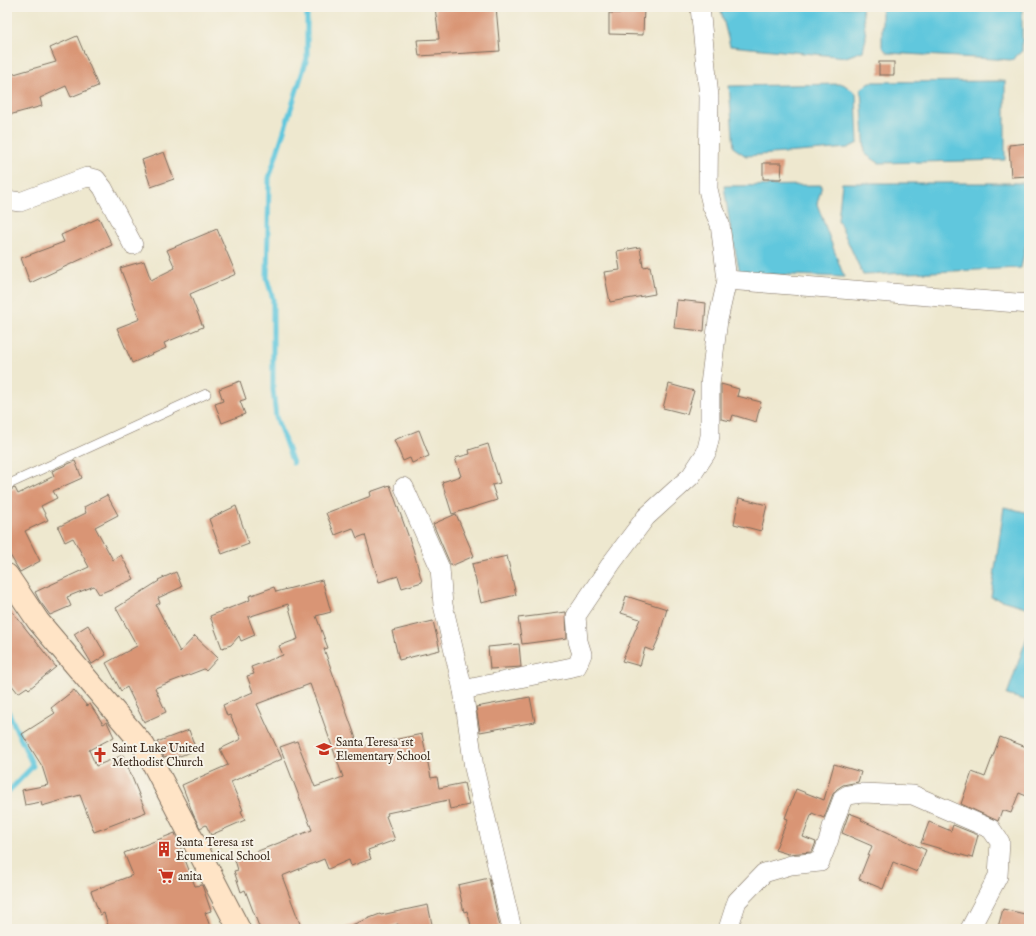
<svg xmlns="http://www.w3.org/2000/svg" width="1036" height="936" viewBox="0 0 1036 936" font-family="'IM FELL English',serif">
<rect width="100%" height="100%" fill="#f7f3e8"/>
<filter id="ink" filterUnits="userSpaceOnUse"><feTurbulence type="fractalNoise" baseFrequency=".025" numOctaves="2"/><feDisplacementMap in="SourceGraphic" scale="8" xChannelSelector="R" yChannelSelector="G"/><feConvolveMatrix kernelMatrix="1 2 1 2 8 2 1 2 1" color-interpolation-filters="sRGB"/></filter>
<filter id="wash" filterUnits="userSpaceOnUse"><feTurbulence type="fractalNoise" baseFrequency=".012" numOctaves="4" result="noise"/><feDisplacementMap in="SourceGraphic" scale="16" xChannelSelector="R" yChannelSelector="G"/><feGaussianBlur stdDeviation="0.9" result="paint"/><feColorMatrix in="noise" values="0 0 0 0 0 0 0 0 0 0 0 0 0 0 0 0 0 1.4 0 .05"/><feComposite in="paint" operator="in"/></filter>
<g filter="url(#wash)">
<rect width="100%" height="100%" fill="#eee8cf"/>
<g fill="#60c7dd" stroke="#4e787e">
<path d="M 720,7 L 862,7 L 866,38 L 863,51 L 846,57 L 730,46 Z"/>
<path d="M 882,7 L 1022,7 L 1022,51 L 1012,60 L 888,53 L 882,47 Z"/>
<path d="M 1005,81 L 1005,160 L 879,163 L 865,154 L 861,89 L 870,82 Z"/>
<path d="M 843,84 L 856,93 L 858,143 L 848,148 L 746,156 L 734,148 L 729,86 Z"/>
<path d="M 842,183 L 1029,183 L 1029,228 L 1021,268 L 863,275 L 838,220 Z"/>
<path d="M 822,185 L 817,204 L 844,277 L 740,273 L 730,226 L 724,186 Z"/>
<path d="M 1004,507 L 1029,513 L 1029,608 L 991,597 Z"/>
<path d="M 1029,631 L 1029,701 L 1007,695 Z"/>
</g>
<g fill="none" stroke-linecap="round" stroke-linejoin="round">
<g stroke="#60c7dd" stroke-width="5">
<path d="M 293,463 L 276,417 L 273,389 L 273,299 L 267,279 L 269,178 L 307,58 L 307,7"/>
<path d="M 7,709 L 33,766 L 7,793"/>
</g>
</g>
<g id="blocks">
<g fill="#d99575">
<path d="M 435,7 L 496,7 L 500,51 L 419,56 L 417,40 L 439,39 Z"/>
<path d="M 622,7 L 644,7 L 643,35 L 609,34 L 609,13 L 622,13 Z"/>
<path d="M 77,36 L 98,86 L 71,97 L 66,86 L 40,98 L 42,106 L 9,115 L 7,106 L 7,76 L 56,62 L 50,48 Z"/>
<rect x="879" y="62" width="15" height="13"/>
<path d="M 1029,143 L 1029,176 L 1011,177 L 1009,145 Z"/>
<path d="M 164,152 L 174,179 L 151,187 L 142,160 Z"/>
<path d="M 763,163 L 782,163 L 781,179 L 763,179 Z"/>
<path d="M 99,218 L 112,245 L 30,283 L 21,258 L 64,242 L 61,235 Z"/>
<path d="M 217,229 L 236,274 L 190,294 L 203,327 L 164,343 L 166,348 L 132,363 L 117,328 L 140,319 L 120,268 L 144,261 L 151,280 L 175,268 L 167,250 Z"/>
<path d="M 640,247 L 643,267 L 650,266 L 655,294 L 610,302 L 604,272 L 620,270 L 617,251 Z"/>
<path d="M 677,300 L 706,303 L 704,331 L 674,328 Z"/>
<path d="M 240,381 L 246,399 L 240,401 L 245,414 L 222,423 L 215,404 L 223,401 L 219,389 Z"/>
<path d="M 669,384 L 694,391 L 687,414 L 663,408 Z"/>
<path d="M 721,384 L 739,389 L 737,396 L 761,402 L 756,422 L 733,415 L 731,421 L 721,419 Z"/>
<path d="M 419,430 L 429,456 L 412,463 L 410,458 L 403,461 L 394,440 Z"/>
<path d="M 488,444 L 500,483 L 492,485 L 497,500 L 452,514 L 442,482 L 461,476 L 455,458 L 470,454 L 469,450 Z"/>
<path d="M 75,461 L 82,478 L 53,491 L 57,498 L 41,506 L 48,520 L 25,531 L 40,561 L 20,572 L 7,550 L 7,491 L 15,488 L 18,494 L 54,476 L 52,471 Z"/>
<path d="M 390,485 L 413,549 L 422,582 L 402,588 L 398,576 L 379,582 L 365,535 L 357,538 L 353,528 L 335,535 L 326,513 L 371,496 L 370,492 Z"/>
<path d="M 107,495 L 118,515 L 95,527 L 113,560 L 121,555 L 134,579 L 99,594 L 94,586 L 67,597 L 71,606 L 50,615 L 39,600 L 35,592 L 89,567 L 73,538 L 65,542 L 58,527 L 86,513 L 84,507 Z"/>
<path d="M 739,498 L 767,505 L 761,531 L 734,524 Z"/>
<path d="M 236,506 L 249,544 L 222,554 L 209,519 Z"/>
<path d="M 456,514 L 474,556 L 451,566 L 433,524 Z"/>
<path d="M 507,556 L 516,595 L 481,603 L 472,564 Z"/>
<path d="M 176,572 L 182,587 L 158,598 L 160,603 L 156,605 L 180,652 L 195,636 L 218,658 L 206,671 L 204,669 L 155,688 L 166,712 L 144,722 L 127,687 L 121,691 L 106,663 L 137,646 L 116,608 L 159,581 L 158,580 Z"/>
<path d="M 322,580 L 331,612 L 316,616 L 328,648 L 324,649 L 359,747 L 422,734 L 431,778 L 437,777 L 439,788 L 464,783 L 469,805 L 450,809 L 448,800 L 387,813 L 388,815 L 386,816 L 395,840 L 368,850 L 371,859 L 351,866 L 349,860 L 328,869 L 324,859 L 282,876 L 302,929 L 260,929 L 245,890 L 241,892 L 234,871 L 238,870 L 235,860 L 312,830 L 280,747 L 297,741 L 315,787 L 343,777 L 310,684 L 257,704 L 282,759 L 231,782 L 243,810 L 241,811 L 245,820 L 211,835 L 206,825 L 200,828 L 193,814 L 182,785 L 228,765 L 220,749 L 241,739 L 230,715 L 227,716 L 223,705 L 253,692 L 247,676 L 254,674 L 251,667 L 283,655 L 279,646 L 298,639 L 288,604 L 248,617 L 255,635 L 241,641 L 239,636 L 231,645 L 222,648 L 210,616 L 250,600 L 249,596 L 274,587 L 276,592 Z"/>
<path d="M 626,596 L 667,609 L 660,633 L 661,633 L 653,651 L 645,648 L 640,666 L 622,661 L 640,619 L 621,613 Z"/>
<path d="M 7,605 L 56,667 L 29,689 L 27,687 L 18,693 L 7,679 Z"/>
<path d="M 566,612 L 567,638 L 522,644 L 518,618 Z"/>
<path d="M 433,621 L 440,650 L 399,660 L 392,631 Z"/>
<path d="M 88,625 L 106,655 L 92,664 L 74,634 Z"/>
<path d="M 519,644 L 521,667 L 490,669 L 488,647 Z"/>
<path d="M 74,690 L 87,706 L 90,704 L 103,724 L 107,722 L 114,737 L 89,750 L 96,766 L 123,755 L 146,812 L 94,832 L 80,795 L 42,806 L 41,802 L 25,805 L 22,790 L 48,785 L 42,766 L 22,734 L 55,713 L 51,708 Z"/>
<path d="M 530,697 L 535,722 L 480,732 L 476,707 Z"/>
<path d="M 189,730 L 196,750 L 169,760 L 167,756 L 164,757 L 157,742 Z"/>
<path d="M 1000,737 L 1029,748 L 1029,797 L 1019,793 L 1011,813 L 1002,810 L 998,821 L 961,804 L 972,772 L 985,777 Z"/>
<path d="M 834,764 L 861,772 L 858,782 L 843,785 L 837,789 L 833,794 L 824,818 L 812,813 L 803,837 L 816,842 L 813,850 L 812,852 L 788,854 L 775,850 L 788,819 L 785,818 L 796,789 L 824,800 Z"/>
<path d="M 849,813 L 862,818 L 861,820 L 926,850 L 917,872 L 893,862 L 883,889 L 859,879 L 872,846 L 842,833 Z"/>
<path d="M 929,822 L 951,831 L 953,825 L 978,835 L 972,858 L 921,843 Z"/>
<path d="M 175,833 L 195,886 L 202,885 L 211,911 L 205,913 L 211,929 L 109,929 L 104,913 L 100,915 L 91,891 L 133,875 L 124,853 Z"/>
<path d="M 489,878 L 500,927 L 493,929 L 472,929 L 467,911 L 464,912 L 458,885 Z"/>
<path d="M 428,905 L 433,929 L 399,929 L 398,924 L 385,929 L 344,929 L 344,928 L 380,914 L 381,915 Z"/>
<path d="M 1003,909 L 1029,915 L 1029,929 L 1008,929 L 998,927 Z"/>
</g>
</g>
</g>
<g filter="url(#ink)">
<use href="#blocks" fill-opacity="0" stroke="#7a6c5c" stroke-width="1"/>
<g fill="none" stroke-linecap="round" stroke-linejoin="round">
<defs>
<path id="lane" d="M 7,485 L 206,394"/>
<g id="street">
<path d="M 7,200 L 20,202 L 87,177 L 96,179 L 103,188 L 133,245"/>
<path d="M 727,280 L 1029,304"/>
<path d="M 404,487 L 440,568 L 443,605 L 463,690"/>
<path d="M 512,929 L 474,768 L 463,690 L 577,666 L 582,654 L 578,641 L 576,616 L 613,561 L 646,517 L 691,476 L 706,453 L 710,436 L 710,385 L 714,352 L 718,320 L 727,280 L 720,224 L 712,206 L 708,189 L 709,97 L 700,7"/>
<path d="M 728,929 L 737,901 L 764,873 L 791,865 L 820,862 L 829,839 L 832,827 L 843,798 L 848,795 L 862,793 L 913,795 L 991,829 L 1000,842 L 998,876 L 970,929"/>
</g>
<path id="secondary" d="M 7,575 L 38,621 L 144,746 L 239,929"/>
</defs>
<use href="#lane" stroke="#7a6c5c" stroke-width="10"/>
<use href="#street" stroke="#7a6c5c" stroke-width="20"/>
<use href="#secondary" stroke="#7a6c5c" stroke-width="24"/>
<use href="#lane" stroke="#fff" stroke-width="9"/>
<use href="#street" stroke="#fff" stroke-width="19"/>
<use href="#secondary" stroke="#ffe4c6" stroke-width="22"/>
</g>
</g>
<defs>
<symbol id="school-bare" viewBox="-9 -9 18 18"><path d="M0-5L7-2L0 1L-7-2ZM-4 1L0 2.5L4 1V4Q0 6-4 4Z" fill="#c8321e" stroke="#f7f3e8" stroke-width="2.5" paint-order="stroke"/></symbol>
<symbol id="church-bare" viewBox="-9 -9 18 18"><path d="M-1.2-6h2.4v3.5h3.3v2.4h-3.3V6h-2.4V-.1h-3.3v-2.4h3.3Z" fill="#c8321e" stroke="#f7f3e8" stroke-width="2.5" paint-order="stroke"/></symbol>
<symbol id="building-bare" viewBox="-9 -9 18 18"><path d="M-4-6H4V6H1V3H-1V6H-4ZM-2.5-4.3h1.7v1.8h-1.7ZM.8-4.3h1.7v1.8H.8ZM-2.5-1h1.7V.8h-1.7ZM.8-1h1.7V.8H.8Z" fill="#c8321e" stroke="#f7f3e8" stroke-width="2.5" paint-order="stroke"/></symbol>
<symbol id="supermarket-bare" viewBox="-9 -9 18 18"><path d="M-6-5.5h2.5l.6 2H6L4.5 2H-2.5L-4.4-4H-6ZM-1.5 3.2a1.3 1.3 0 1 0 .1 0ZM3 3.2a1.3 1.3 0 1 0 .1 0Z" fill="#c8321e" stroke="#f7f3e8" stroke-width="2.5" paint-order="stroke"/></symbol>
</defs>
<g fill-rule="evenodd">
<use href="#school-bare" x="313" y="738" width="22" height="22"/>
<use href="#church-bare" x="89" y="744" width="22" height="22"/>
<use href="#building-bare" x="153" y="838" width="22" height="22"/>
<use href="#supermarket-bare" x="155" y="865" width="22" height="22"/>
</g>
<g text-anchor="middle" stroke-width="4" stroke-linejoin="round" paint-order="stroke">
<g font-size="12" fill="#3b2a1e" stroke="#f7f3e8" text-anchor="start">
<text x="336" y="746">Santa Teresa 1st<tspan x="336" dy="14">Elementary School</tspan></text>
<text x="112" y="752">Saint Luke United<tspan x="112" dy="14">Methodist Church</tspan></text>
<text x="176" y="846">Santa Teresa 1st<tspan x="176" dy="14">Ecumenical School</tspan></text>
<text x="178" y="880">anita</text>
</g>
</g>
<rect width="1036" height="936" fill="none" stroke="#f7f3e8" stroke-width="24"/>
</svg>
